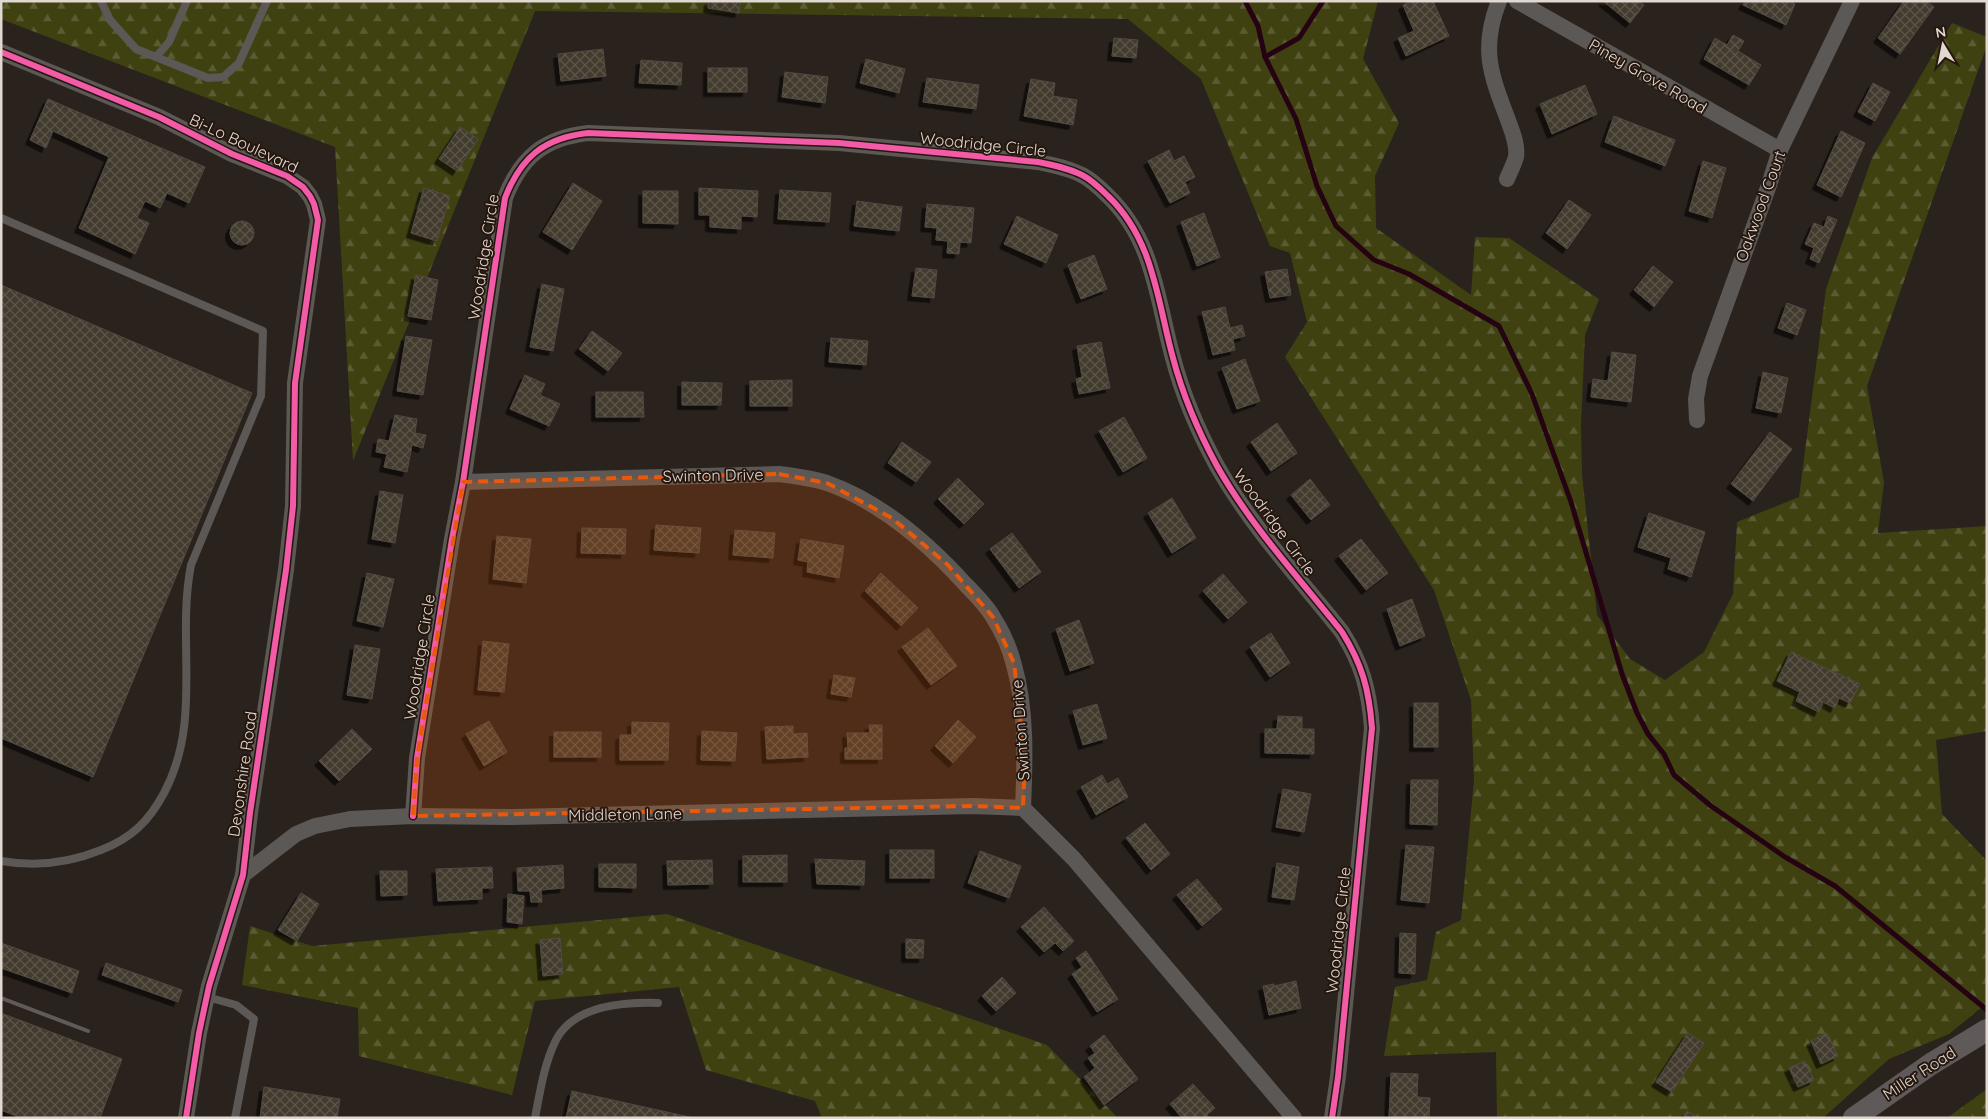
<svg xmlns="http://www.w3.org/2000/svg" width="1988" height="1119" viewBox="0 0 1988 1119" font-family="Quicksand,sans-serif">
<defs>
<pattern id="forest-firs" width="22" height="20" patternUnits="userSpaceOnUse" patternTransform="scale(1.25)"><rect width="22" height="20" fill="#404111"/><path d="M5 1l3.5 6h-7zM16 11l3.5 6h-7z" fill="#5b5c33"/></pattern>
<pattern id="building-cross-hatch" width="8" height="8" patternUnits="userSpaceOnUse" patternTransform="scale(1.25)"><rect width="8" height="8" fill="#423a2d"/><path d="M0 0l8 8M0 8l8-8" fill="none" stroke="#5d564b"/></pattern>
<filter id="shadow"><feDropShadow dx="-4.5" dy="4.5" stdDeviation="0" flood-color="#0009"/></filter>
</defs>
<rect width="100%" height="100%" fill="#2a221d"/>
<g fill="url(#forest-firs)">
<path d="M 1,1 L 1378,1 L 1363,59 L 1399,123 L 1375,176 L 1376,228 L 1471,295 L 1475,237 L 1509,238 L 1599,299 L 1585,335 L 1581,425 L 1582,474 L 1597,615 L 1630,659 L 1665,680 L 1704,652 L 1733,594 L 1737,522 L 1799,497 L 1826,289 L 1872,158 L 1952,23 L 1987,37 L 1987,45 L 1867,386 L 1884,482 L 1878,533 L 1987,526 L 1987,731 L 1936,740 L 1942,814 L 1987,861 L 1987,1003 L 1949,1034 L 1889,1059 L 1823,1118 L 1497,1118 L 1496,1052 L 1384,1056 L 1395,987 L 1427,980 L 1436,932 L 1461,920 L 1474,780 L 1471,700 L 1434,590 L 1285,357 L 1307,322 L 1290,253 L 1270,246 L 1201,79 L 1128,19 L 535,11 L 353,461 L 335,147 L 1,19 Z"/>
<path d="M 667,914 L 1047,1045 L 1118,1118 L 822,1118 L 815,1101 L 706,1070 L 679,987 L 535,1001 L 512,1095 L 359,1056 L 358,1008 L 242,985 L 250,926 L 312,946 Z"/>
<path d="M 1987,1089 L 1987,1118 L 1947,1118 Z"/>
</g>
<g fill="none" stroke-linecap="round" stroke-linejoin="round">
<g stroke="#250313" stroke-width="5">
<path d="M 1245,1 L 1258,26 L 1265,57 L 1296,119 L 1317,186 L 1336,226 L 1374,260 L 1409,274 L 1499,326 L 1532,394 L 1571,502 L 1622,674 L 1637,713 L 1648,734 L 1664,754 L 1674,775 L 1711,806 L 1785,857 L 1835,886 L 1987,1010"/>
<path d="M 1265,57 L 1299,38 L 1323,1"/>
</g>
</g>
<g fill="url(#building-cross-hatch)" stroke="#4f4a44" filter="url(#shadow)">
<path d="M 709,1 L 740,1 L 739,13 L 708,8 Z"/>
<path d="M 1412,1 L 1433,1 L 1449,36 L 1406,56 L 1398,38 L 1414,31 L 1403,5 Z"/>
<path d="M 1603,1 L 1639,1 L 1644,5 L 1630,23 Z"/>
<path d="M 1745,1 L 1790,1 L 1795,4 L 1786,25 L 1743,5 Z"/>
<path d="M 1904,1 L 1926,1 L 1934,7 L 1900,54 L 1878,38 Z"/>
<path d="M 1733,35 L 1744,41 L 1738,51 L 1761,65 L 1749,85 L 1704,59 L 1715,38 L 1727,45 Z"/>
<path d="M 1114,38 L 1138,40 L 1136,58 L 1112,56 Z"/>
<path d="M 603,49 L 606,76 L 561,81 L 558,54 Z"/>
<path d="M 866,59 L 905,69 L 899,93 L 860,83 Z"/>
<path d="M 641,60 L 682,63 L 681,85 L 639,83 Z"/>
<rect x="708" y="68" width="39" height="24"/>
<path d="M 785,72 L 828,77 L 825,103 L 782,97 Z"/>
<path d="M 927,78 L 979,85 L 976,109 L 923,102 Z"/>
<path d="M 1031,79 L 1055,83 L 1053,96 L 1077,100 L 1073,125 L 1024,116 Z"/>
<path d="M 1873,83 L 1890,92 L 1875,121 L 1858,112 Z"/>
<path d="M 1585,85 L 1597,114 L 1552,134 L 1540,104 Z"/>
<path d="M 48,99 L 205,167 L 189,203 L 167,193 L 160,208 L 145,201 L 137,218 L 149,223 L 135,254 L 79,228 L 109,157 L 53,131 L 46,148 L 30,140 Z"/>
<path d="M 1614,116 L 1675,140 L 1665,166 L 1605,142 Z"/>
<path d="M 460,127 L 478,139 L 457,171 L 439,159 Z"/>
<path d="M 1841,131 L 1865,143 L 1841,197 L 1817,185 Z"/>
<path d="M 1169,150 L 1174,161 L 1184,156 L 1195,177 L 1185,182 L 1190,193 L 1170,203 L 1148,161 Z"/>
<path d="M 1703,161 L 1726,168 L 1712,218 L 1689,211 Z"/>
<path d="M 573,183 L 602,201 L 572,250 L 543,232 Z"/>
<path d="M 424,188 L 450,196 L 437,241 L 411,233 Z"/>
<path d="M 699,188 L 758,191 L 757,217 L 741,216 L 741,229 L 710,227 L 710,215 L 699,215 Z"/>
<path d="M 780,190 L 831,193 L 829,222 L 778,219 Z"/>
<path d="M 643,191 L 678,191 L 678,224 L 643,223 Z"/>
<path d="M 1569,200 L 1591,215 L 1567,249 L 1546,233 Z"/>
<path d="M 857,201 L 902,207 L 899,231 L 854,226 Z"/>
<path d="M 927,204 L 974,208 L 971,243 L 960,242 L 959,254 L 947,253 L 948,241 L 936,240 L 937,228 L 925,227 Z"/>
<path d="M 1204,213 L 1220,257 L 1197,266 L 1181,222 Z"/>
<path d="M 1017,216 L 1058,235 L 1046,263 L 1004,244 Z"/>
<path d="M 1828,216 L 1837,220 L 1819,263 L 1810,259 L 1814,248 L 1805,244 L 1814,223 L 1824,227 Z"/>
<circle cx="242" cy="233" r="12"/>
<path d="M 1094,255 L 1107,289 L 1081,299 L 1068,265 Z"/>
<path d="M 1653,266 L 1673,282 L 1654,307 L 1634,290 Z"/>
<path d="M 916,268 L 937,270 L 934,298 L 912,296 Z"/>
<path d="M 1287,269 L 1291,295 L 1270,298 L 1265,272 Z"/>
<path d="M 416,275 L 438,280 L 431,320 L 408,316 Z"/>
<path d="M 542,284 L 564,289 L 553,351 L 530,347 Z"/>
<path d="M 1,285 L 252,393 L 93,777 L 1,738 Z"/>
<path d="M 1787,303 L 1806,310 L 1797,335 L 1778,328 Z"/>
<path d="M 1225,307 L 1230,328 L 1242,325 L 1245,336 L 1233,339 L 1235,350 L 1213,355 L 1202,312 Z"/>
<path d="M 592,331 L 622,353 L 608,371 L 579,349 Z"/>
<path d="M 406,336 L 432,340 L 423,395 L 397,391 Z"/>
<path d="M 831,338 L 868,341 L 866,365 L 829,362 Z"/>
<path d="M 1101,342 L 1110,388 L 1079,394 L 1076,379 L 1082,377 L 1077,346 Z"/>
<path d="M 1612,352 L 1636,355 L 1631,402 L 1591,397 L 1593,379 L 1608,381 Z"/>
<path d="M 1245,359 L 1260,401 L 1237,409 L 1222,368 Z"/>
<path d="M 1763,372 L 1788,378 L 1781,413 L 1756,408 Z"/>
<path d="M 525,375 L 545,384 L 540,395 L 560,404 L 549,426 L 510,409 Z"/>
<path d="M 792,380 L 792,406 L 750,406 L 750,381 Z"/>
<path d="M 682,382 L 722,383 L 721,405 L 682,405 Z"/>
<path d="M 596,392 L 643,392 L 644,417 L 596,417 Z"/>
<path d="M 395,415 L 417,419 L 415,433 L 426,435 L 423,448 L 412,445 L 407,472 L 384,467 L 387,454 L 376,452 L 378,439 L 389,441 Z"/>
<path d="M 1124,417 L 1147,458 L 1123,472 L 1099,431 Z"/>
<path d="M 1277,423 L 1297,453 L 1271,471 L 1251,442 Z"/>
<path d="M 1770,432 L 1792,449 L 1753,501 L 1731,484 Z"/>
<path d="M 902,442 L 931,462 L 916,482 L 888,463 Z"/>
<path d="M 958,478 L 984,504 L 964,524 L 938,499 Z"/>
<path d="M 1310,479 L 1330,505 L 1311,520 L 1291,495 Z"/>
<path d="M 380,491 L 403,495 L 395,543 L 372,539 Z"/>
<path d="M 1172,498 L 1196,538 L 1172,553 L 1148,513 Z"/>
<path d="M 1649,513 L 1705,532 L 1691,577 L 1668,569 L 1671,558 L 1638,547 Z"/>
<path d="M 656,525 L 701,528 L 699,553 L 654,550 Z"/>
<path d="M 582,528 L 626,529 L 625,554 L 581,553 Z"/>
<path d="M 735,530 L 775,533 L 773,558 L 733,555 Z"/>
<path d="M 1012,533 L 1041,572 L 1019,588 L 990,549 Z"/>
<path d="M 497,536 L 531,539 L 526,583 L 493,579 Z"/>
<path d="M 801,539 L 844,546 L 839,578 L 807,572 L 808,562 L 798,560 Z"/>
<path d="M 1361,539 L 1388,573 L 1366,590 L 1339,556 Z"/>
<path d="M 367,573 L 394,579 L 383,627 L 357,621 Z"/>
<path d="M 881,573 L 918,608 L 901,626 L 865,591 Z"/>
<path d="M 1223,574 L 1247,602 L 1228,619 L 1203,591 Z"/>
<path d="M 1412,599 L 1425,636 L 1400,646 L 1387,609 Z"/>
<path d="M 1079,620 L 1094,663 L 1070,671 L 1056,629 Z"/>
<path d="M 928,628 L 957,666 L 931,685 L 902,647 Z"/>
<path d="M 1271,633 L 1290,663 L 1270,677 L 1250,647 Z"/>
<path d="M 483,641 L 509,644 L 504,692 L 478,690 Z"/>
<path d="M 355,645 L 380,649 L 372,699 L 347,695 Z"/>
<path d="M 1791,652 L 1860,684 L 1850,703 L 1839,698 L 1835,708 L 1823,702 L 1819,712 L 1796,701 L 1800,692 L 1777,681 Z"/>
<path d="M 834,675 L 855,678 L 851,697 L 831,694 Z"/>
<rect x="1414" y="703" width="24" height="44"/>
<path d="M 1097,704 L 1107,738 L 1083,745 L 1073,711 Z"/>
<path d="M 1278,716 L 1302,717 L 1302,729 L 1314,729 L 1314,754 L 1265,753 L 1265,729 L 1277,729 Z"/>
<path d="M 958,720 L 976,737 L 953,763 L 935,746 Z"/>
<path d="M 489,721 L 507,752 L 484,766 L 466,734 Z"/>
<path d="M 632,722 L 669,723 L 668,760 L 620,760 L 620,735 L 632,735 Z"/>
<path d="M 869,725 L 882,725 L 882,759 L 845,759 L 845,748 L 848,748 L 847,733 L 870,733 Z"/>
<path d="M 793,726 L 793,734 L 807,733 L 808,757 L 767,759 L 765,727 Z"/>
<path d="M 352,729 L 372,749 L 339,781 L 319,761 Z"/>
<path d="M 702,731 L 737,733 L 735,761 L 701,760 Z"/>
<rect x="554" y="732" width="47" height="25"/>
<path d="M 1102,775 L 1107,784 L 1118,778 L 1128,797 L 1096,815 L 1081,787 Z"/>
<path d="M 1411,780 L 1438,780 L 1437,825 L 1410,824 Z"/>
<path d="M 1283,789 L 1311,794 L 1304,832 L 1276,827 Z"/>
<path d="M 1145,823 L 1170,854 L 1151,870 L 1126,838 Z"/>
<path d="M 1406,845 L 1434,847 L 1429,903 L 1401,900 Z"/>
<rect x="890" y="850" width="44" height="28"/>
<path d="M 980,851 L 1021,866 L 1009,898 L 968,883 Z"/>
<path d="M 787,855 L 787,882 L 743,882 L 743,856 Z"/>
<path d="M 815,859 L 865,861 L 864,885 L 817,884 Z"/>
<path d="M 712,860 L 713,884 L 668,885 L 667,861 Z"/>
<path d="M 1277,863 L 1299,867 L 1294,900 L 1272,897 Z"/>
<path d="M 599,864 L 636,864 L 636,888 L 599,887 Z"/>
<path d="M 563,865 L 564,888 L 541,890 L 542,902 L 531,902 L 530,891 L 518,891 L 517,868 Z"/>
<path d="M 492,867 L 493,888 L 482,888 L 482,899 L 438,901 L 436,869 Z"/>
<path d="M 380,871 L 407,871 L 407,895 L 381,896 Z"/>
<path d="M 1197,879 L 1222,909 L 1202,926 L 1177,895 Z"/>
<path d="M 301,893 L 319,904 L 297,941 L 278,930 Z"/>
<path d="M 508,894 L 524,896 L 522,924 L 507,922 Z"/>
<path d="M 1044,907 L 1074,941 L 1063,951 L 1055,943 L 1044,952 L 1021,927 Z"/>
<path d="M 1400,933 L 1416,934 L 1415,974 L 1399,973 Z"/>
<path d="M 560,938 L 563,974 L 543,976 L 540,940 Z"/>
<path d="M 906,939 L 924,940 L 923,958 L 906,958 Z"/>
<path d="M 1,943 L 79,971 L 72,993 L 1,968 Z"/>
<path d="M 1086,951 L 1118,999 L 1097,1012 L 1072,974 L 1082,967 L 1076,958 Z"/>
<path d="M 106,963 L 182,990 L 178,1002 L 102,975 Z"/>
<path d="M 1002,977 L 1016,993 L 996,1011 L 982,996 Z"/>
<path d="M 1296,981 L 1301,1008 L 1269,1015 L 1263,986 L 1274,984 L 1274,986 Z"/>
<path d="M 1,1013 L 122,1059 L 100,1118 L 21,1118 L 1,1110 Z"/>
<path d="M 1688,1033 L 1704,1043 L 1672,1092 L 1656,1082 Z"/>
<path d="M 1827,1033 L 1838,1056 L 1821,1064 L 1811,1041 Z"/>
<path d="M 1104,1035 L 1138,1079 L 1104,1105 L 1084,1077 L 1095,1068 L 1088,1058 L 1095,1053 L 1090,1046 Z"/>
<path d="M 1805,1061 L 1814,1080 L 1798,1087 L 1789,1068 Z"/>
<path d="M 1391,1073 L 1418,1074 L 1417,1097 L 1430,1098 L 1429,1118 L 1389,1118 Z"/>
<path d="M 1193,1084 L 1215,1108 L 1207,1115 L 1210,1118 L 1182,1118 L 1170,1104 Z"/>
<path d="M 264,1087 L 340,1099 L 337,1118 L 260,1118 Z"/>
<path d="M 572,1091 L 694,1118 L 566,1118 Z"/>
<path d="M 1687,1111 L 1699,1118 L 1683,1118 Z"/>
</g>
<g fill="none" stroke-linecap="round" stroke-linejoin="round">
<g stroke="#5b5856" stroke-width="8">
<path d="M 101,1 L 110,20 L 136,49 L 208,78 L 223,77 L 239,63 L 267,1"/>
<path d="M 156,57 L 169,42 L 187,1"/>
<path d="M 1,218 L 263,331 L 261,396 L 191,565 C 176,642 203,720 164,793 C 149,821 132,838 101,850 C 69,863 36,867 1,861"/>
<path d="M 207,997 L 236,1005 L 254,1019 L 235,1118"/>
<path d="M 535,1118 C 540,1092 544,1064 556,1040 C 574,1005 624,1002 658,1003"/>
</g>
<g stroke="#5b5856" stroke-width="16">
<path d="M 1499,1 C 1480,49 1491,75 1508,120 C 1512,131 1518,145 1516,157 C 1514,164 1510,172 1507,179"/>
<path d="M 1517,1 L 1780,150"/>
<path d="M 1,52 L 159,117 L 232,154 L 287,176 L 303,187 L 310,196 L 314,204 L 318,220 L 295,383 L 293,506 L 286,570 L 250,813 L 243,875 L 209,986 L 199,1033 L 186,1118"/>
<path d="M 1697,420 L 1696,399 L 1700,376 L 1769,185 L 1780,150 L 1852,1"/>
<path d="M 463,482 L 779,474 C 795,476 811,478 827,483 C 881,502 928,543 966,585 C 976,595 986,605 993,617 C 1002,631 1010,649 1014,665 C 1027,711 1025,761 1023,808 L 1074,859 L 1294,1118"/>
<path d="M 413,816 L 417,758 L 452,539 L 463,482 L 505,198 C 521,157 544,138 588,133 L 839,143 L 1038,162 C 1053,165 1068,168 1082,175 C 1092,180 1100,188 1108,196 C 1154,240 1157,300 1173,358 C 1183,396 1198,431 1217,466 C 1251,526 1299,578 1342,632 C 1362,664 1369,689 1372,728 L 1338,1077 L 1332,1118"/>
<path d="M 243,875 L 296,834 L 315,826 L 350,819 L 413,816 L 513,817 L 973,806 L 1023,808"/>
</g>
<path stroke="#5f5a59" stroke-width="22" d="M 1854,1118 L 1931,1064 L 1987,1030"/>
<path stroke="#605a58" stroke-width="4" d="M 1,998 L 88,1031"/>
<defs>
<g id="cycleway">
<path d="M 1,52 L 159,117 L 232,154 L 287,176 L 303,187 L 310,196 L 314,204 L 318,220 L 295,383 L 293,506 L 286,570 L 250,813 L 243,875 L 209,986 L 199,1033 L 186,1118"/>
<path d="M 413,816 L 417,758 L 452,539 L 463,482 L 505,198 C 521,157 544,138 588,133 L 839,143 L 1038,162 C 1053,165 1068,168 1082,175 C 1092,180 1100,188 1108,196 C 1154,240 1157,300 1173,358 C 1183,396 1198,431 1217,466 C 1251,526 1299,578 1342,632 C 1362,664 1369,689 1372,728 L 1338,1077 L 1332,1118"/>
</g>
</defs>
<use href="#cycleway" stroke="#25170e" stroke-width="9"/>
<use href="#cycleway" stroke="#f35aa7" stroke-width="6"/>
</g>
<path fill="#e8590c" fill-opacity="0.2" stroke="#e8590c" stroke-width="4" stroke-dasharray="10 6" stroke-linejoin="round" d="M 779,474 L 827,483 L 892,518 L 948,565 L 993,617 L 1014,663 L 1025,760 L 1023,808 L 973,806 L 413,816 L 417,758 L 463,482 Z"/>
<g text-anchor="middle" stroke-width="4" stroke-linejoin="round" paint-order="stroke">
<g font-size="16" fill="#e2d8d2" stroke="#25170e">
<text transform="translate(1648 76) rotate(30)" y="6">Piney Grove Road</text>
<text transform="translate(244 143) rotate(25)" y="6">Bi-Lo Boulevard</text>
<text transform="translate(983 144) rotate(6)" y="6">Woodridge Circle</text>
<text transform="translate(1760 206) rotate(-70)" y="6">Oakwood Court</text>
<text transform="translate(483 257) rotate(-81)" y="6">Woodridge Circle</text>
<text transform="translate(713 475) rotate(-1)" y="6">Swinton Drive</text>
<text transform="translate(1275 522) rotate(54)" y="6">Woodridge Circle</text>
<text transform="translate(419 657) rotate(-81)" y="6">Woodridge Circle</text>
<text transform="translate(1020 730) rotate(-94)" y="6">Swinton Drive</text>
<text transform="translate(242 774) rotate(-82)" y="6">Devonshire Road</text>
<text transform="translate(625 814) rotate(-1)" y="6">Middleton Lane</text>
<text transform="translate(1338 930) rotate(-84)" y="6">Woodridge Circle</text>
<text transform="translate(1919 1073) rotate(-33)" y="6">Miller Road</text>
</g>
</g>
<rect width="1988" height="1119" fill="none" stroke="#e2d8d2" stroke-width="5"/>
<g transform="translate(1943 45) rotate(350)" stroke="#25170e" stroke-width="4" paint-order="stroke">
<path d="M0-4L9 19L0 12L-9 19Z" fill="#e2d8d2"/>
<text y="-8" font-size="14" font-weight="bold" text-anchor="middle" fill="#e2d8d2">N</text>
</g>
</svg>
